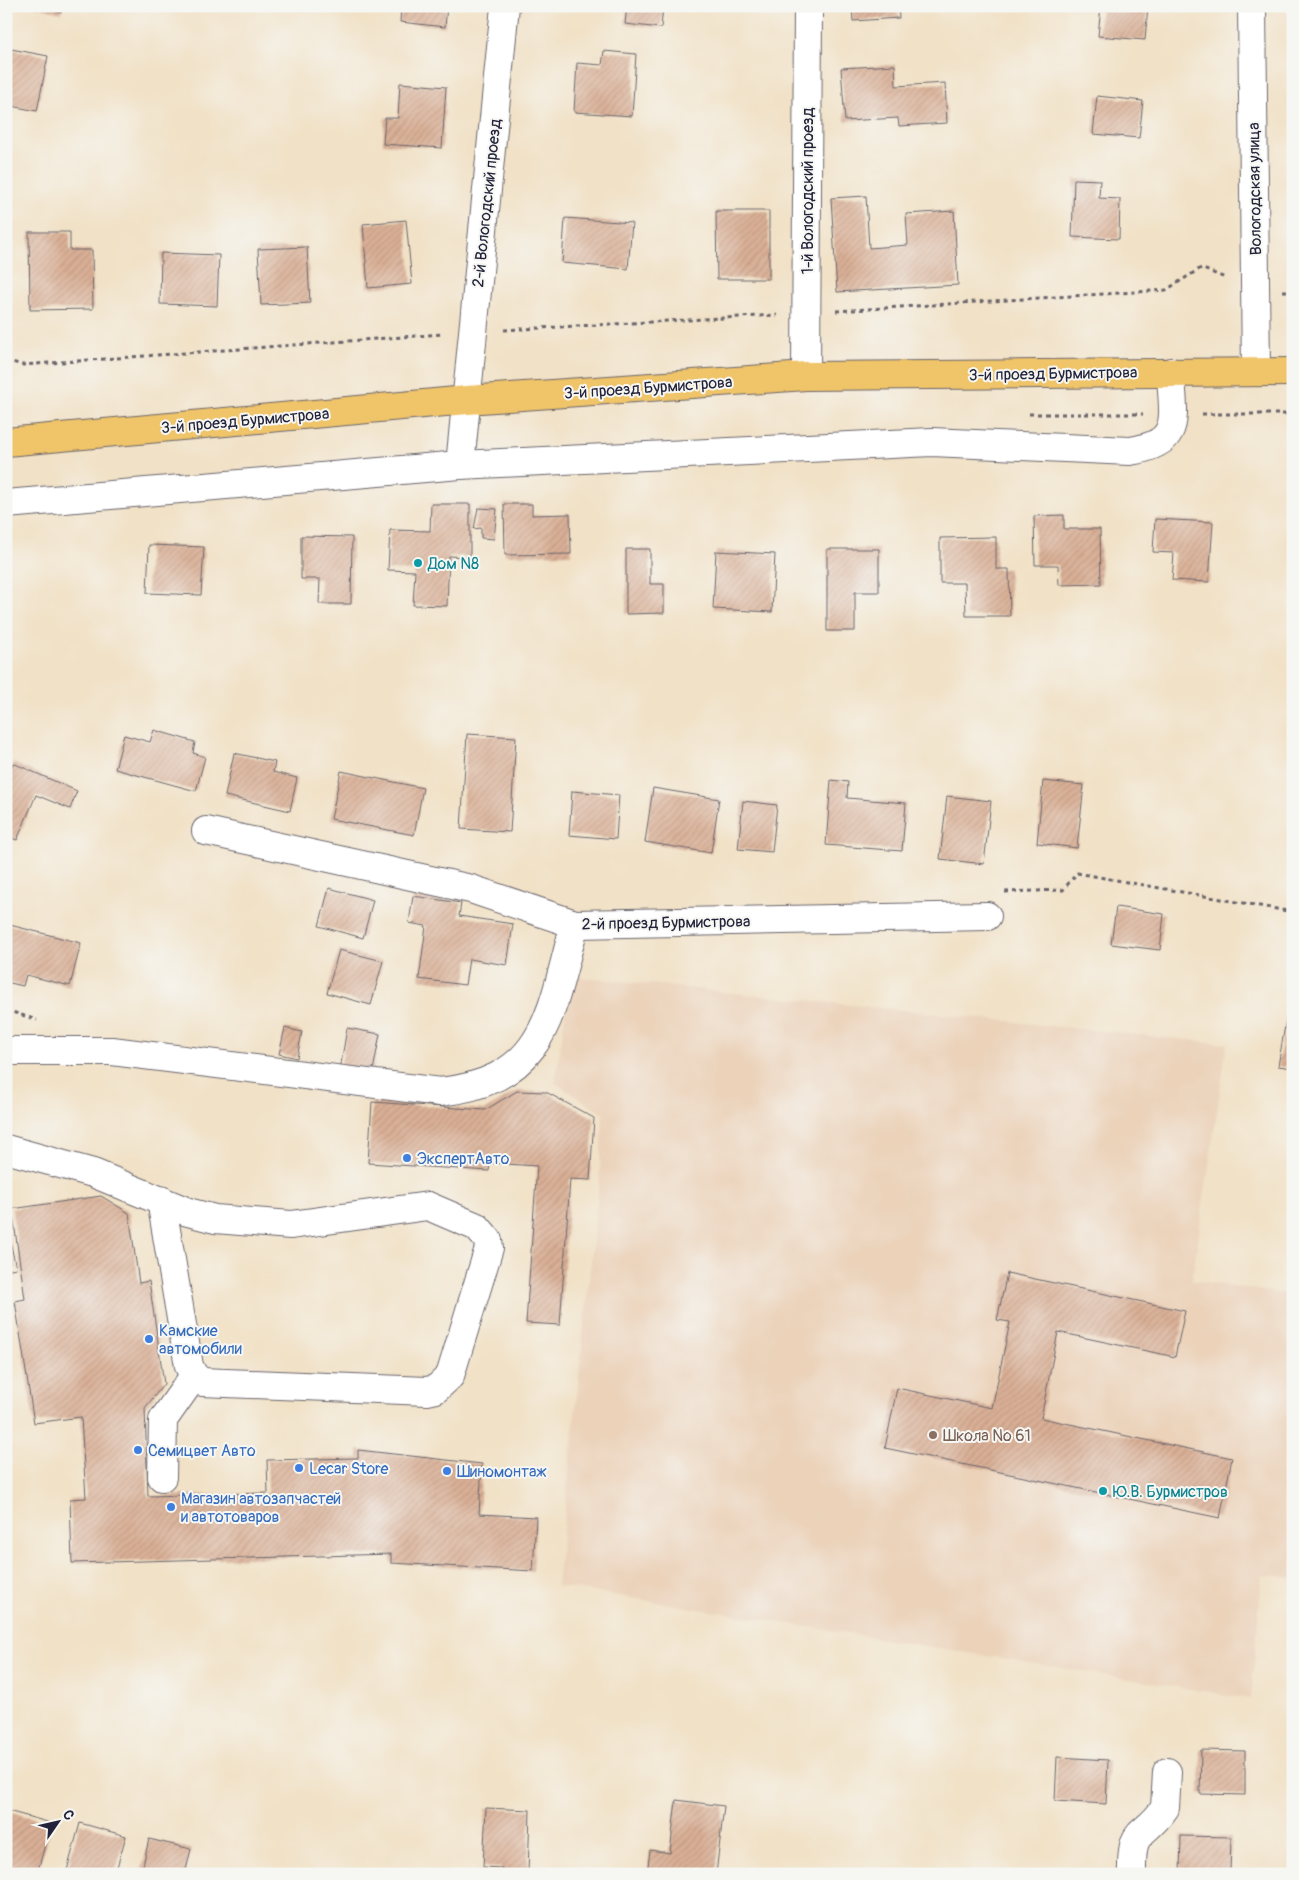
<svg xmlns="http://www.w3.org/2000/svg" width="1299" height="1880" viewBox="0 0 1299 1880" font-family="Pangolin,sans-serif">
<defs>
<pattern id="building-hatch" width="6" height="6" patternUnits="userSpaceOnUse" patternTransform="scale(1.25)"><rect width="6" height="6" fill="#dab096"/><path d="M-1 1l2-2M0 6l6-6M5 7l2-2" fill="none" stroke="#bb9782"/></pattern>
</defs>
<rect width="100%" height="100%" fill="#f6f6f2"/>
<filter id="ink" filterUnits="userSpaceOnUse"><feTurbulence type="fractalNoise" baseFrequency=".02" numOctaves="2"/><feDisplacementMap in="SourceGraphic" scale="10" xChannelSelector="R" yChannelSelector="G"/><feConvolveMatrix kernelMatrix="1 2 1 2 8 2 1 2 1" color-interpolation-filters="sRGB"/></filter>
<filter id="wash" filterUnits="userSpaceOnUse"><feTurbulence type="fractalNoise" baseFrequency=".0096" numOctaves="4" result="noise"/><feDisplacementMap in="SourceGraphic" scale="20" xChannelSelector="R" yChannelSelector="G"/><feGaussianBlur stdDeviation="1.12" result="paint"/><feColorMatrix in="noise" values="0 0 0 0 0 0 0 0 0 0 0 0 0 0 0 0 0 1.4 0 .05"/><feComposite in="paint" operator="in"/></filter>
<g filter="url(#wash)">
<rect width="100%" height="100%" fill="#f1e1c6"/>
<path fill="#ebd2b9" d="M 571,976 L 1227,1044 L 1192,1280 L 1293,1295 L 1293,1578 L 1262,1575 L 1251,1699 L 557,1586 L 599,1183 L 603,1114 L 555,1083 Z"/>
<g id="blocks">
<g fill="url(#building-hatch)">
<path d="M 33,6 L 62,6 L 61,13 Z"/>
<path d="M 401,6 L 447,6 L 445,27 L 400,22 Z"/>
<path d="M 627,6 L 663,6 L 661,28 L 625,24 Z"/>
<path d="M 852,6 L 898,6 L 899,18 L 853,21 Z"/>
<path d="M 1101,6 L 1148,6 L 1145,40 L 1098,36 Z"/>
<path d="M 6,48 L 48,56 L 37,111 L 6,105 Z"/>
<path d="M 604,51 L 636,54 L 632,116 L 574,112 L 577,63 L 602,65 Z"/>
<path d="M 895,65 L 896,86 L 945,83 L 947,123 L 899,126 L 898,118 L 845,121 L 841,68 Z"/>
<path d="M 400,83 L 446,87 L 442,148 L 383,144 L 385,118 L 398,118 Z"/>
<path d="M 1097,96 L 1143,101 L 1139,138 L 1093,134 Z"/>
<path d="M 1074,179 L 1100,180 L 1099,198 L 1120,199 L 1119,239 L 1072,237 Z"/>
<path d="M 866,196 L 869,248 L 908,245 L 906,214 L 954,211 L 958,285 L 837,292 L 831,198 Z"/>
<path d="M 716,211 L 769,211 L 769,279 L 717,279 Z"/>
<path d="M 565,218 L 632,223 L 628,269 L 562,263 Z"/>
<path d="M 406,220 L 412,284 L 368,288 L 363,224 Z"/>
<path d="M 29,232 L 70,232 L 70,250 L 92,250 L 93,309 L 30,310 Z"/>
<path d="M 307,247 L 310,303 L 261,305 L 258,249 Z"/>
<path d="M 161,253 L 219,255 L 217,306 L 160,304 Z"/>
<path d="M 431,504 L 470,504 L 470,557 L 449,556 L 447,606 L 413,605 L 415,571 L 388,570 L 390,530 L 430,531 Z"/>
<path d="M 504,504 L 532,504 L 532,515 L 570,514 L 571,554 L 505,555 Z"/>
<path d="M 478,508 L 497,509 L 494,539 L 481,538 L 481,528 L 474,529 Z"/>
<path d="M 1064,515 L 1064,529 L 1100,529 L 1101,584 L 1059,585 L 1058,565 L 1035,565 L 1034,516 Z"/>
<path d="M 1155,519 L 1213,522 L 1209,582 L 1172,580 L 1174,553 L 1153,552 Z"/>
<path d="M 301,536 L 352,537 L 351,604 L 319,604 L 320,579 L 301,579 Z"/>
<path d="M 996,537 L 996,569 L 1009,569 L 1010,616 L 966,616 L 965,583 L 940,583 L 940,538 Z"/>
<path d="M 149,545 L 204,547 L 201,595 L 147,593 Z"/>
<path d="M 626,549 L 650,549 L 650,584 L 664,584 L 664,613 L 626,614 Z"/>
<path d="M 827,549 L 879,549 L 879,592 L 855,592 L 855,631 L 827,631 Z"/>
<path d="M 716,551 L 775,554 L 772,612 L 713,609 Z"/>
<path d="M 154,730 L 195,742 L 193,753 L 205,757 L 196,791 L 115,769 L 124,735 L 150,742 Z"/>
<path d="M 467,734 L 516,737 L 510,832 L 461,829 Z"/>
<path d="M 234,753 L 275,762 L 273,772 L 297,778 L 290,811 L 225,796 Z"/>
<path d="M 13,763 L 77,791 L 70,809 L 36,795 L 17,840 L 6,836 L 6,779 Z"/>
<path d="M 341,771 L 423,788 L 414,835 L 331,819 Z"/>
<path d="M 831,780 L 848,782 L 847,798 L 906,803 L 902,851 L 826,845 Z"/>
<path d="M 1043,781 L 1084,785 L 1077,848 L 1037,843 Z"/>
<path d="M 653,788 L 719,799 L 711,853 L 645,842 Z"/>
<path d="M 572,791 L 619,795 L 616,839 L 569,835 Z"/>
<path d="M 947,796 L 991,801 L 984,864 L 940,859 Z"/>
<path d="M 743,801 L 777,805 L 772,852 L 738,849 Z"/>
<path d="M 329,888 L 373,900 L 363,938 L 319,926 Z"/>
<path d="M 413,896 L 461,903 L 459,916 L 513,924 L 507,965 L 469,959 L 465,985 L 419,979 L 426,926 L 409,923 Z"/>
<path d="M 1116,907 L 1164,914 L 1160,950 L 1111,944 Z"/>
<path d="M 6,924 L 81,943 L 70,986 L 26,975 L 23,986 L 6,982 Z"/>
<path d="M 339,950 L 383,961 L 371,1005 L 327,993 Z"/>
<path d="M 1287,1014 L 1293,1015 L 1293,1068 L 1278,1066 Z"/>
<path d="M 285,1028 L 302,1032 L 297,1058 L 279,1054 Z"/>
<path d="M 347,1028 L 380,1034 L 372,1076 L 340,1070 Z"/>
<path d="M 517,1091 L 546,1092 L 594,1118 L 590,1180 L 570,1179 L 560,1325 L 526,1323 L 537,1166 L 490,1163 L 489,1171 L 368,1163 L 372,1102 L 485,1110 Z"/>
<path d="M 101,1196 L 129,1213 L 139,1283 L 149,1281 L 164,1384 L 145,1408 L 148,1496 L 268,1493 L 267,1460 L 358,1458 L 358,1450 L 482,1464 L 479,1514 L 536,1517 L 533,1571 L 391,1563 L 391,1554 L 72,1563 L 70,1499 L 86,1498 L 81,1417 L 34,1423 L 15,1301 L 25,1299 L 12,1209 Z"/>
<path d="M 6,1223 L 16,1268 L 6,1270 Z"/>
<path d="M 1007,1273 L 1185,1311 L 1175,1357 L 1058,1332 L 1041,1418 L 1232,1458 L 1220,1518 L 885,1448 L 897,1388 L 992,1408 L 1010,1322 L 997,1320 Z"/>
<path d="M 1201,1750 L 1245,1751 L 1245,1795 L 1200,1794 Z"/>
<path d="M 1057,1757 L 1108,1760 L 1106,1804 L 1055,1801 Z"/>
<path d="M 676,1800 L 724,1806 L 716,1874 L 647,1874 L 650,1850 L 670,1853 Z"/>
<path d="M 486,1808 L 530,1810 L 528,1874 L 502,1874 L 502,1868 L 483,1867 Z"/>
<path d="M 8,1811 L 51,1823 L 37,1874 L 26,1874 L 6,1868 Z"/>
<path d="M 80,1823 L 126,1836 L 115,1874 L 66,1874 Z"/>
<path d="M 1181,1836 L 1231,1837 L 1230,1874 L 1180,1874 Z"/>
<path d="M 149,1839 L 191,1849 L 185,1874 L 141,1874 Z"/>
</g>
</g>
</g>
<g filter="url(#ink)">
<use href="#blocks" fill-opacity="0" stroke="#6a656c" stroke-width="1"/>
<g fill="none" stroke-linecap="round" stroke-linejoin="round">
<defs>
<g id="minor">
<path d="M 1252,6 L 1256,372"/>
<path d="M 806,376 L 808,6"/>
<path d="M 460,465 L 505,6"/>
<path d="M 6,504 L 460,465 L 932,442 L 1130,451 C 1185,443 1172,416 1171,372"/>
<path d="M 206,831 L 471,889 L 575,924 L 987,916"/>
<path d="M 6,1051 L 112,1051 L 440,1092 C 549,1080 550,1011 575,924"/>
<path d="M 6,1149 L 93,1173 L 188,1212 L 215,1219 L 291,1225 L 428,1206 L 477,1227 L 488,1240 L 489,1248 L 450,1376 L 436,1389 L 427,1391 L 202,1382 L 194,1376 L 189,1366 L 161,1200"/>
<path d="M 162,1477 L 163,1420 L 194,1376"/>
<path d="M 1132,1874 C 1131,1824 1142,1841 1165,1808 L 1167,1772"/>
</g>
<path id="major" d="M 6,442 L 467,400 L 806,376 L 1293,372"/>
</defs>
<use href="#minor" stroke="#6a656c" stroke-width="30"/>
<use href="#major" stroke="#6a656c" stroke-width="30"/>
<g stroke="#6a656c" stroke-width="3" stroke-dasharray="4 4" stroke-linecap="butt">
<path d="M 1283,291 L 1293,291"/>
<path d="M 836,311 L 1166,290 L 1201,268 L 1225,278"/>
<path d="M 504,330 L 777,315"/>
<path d="M 6,360 L 22,365 L 443,334"/>
<path d="M 1029,414 L 1143,414"/>
<path d="M 1202,414 L 1293,414"/>
<path d="M 1005,892 L 1063,890 L 1077,873 L 1293,912"/>
<path d="M 6,1010 L 37,1020"/>
</g>
<use href="#minor" stroke="#fff" stroke-width="28"/>
<use href="#major" stroke="#f0c469" stroke-width="28"/>
</g>
</g>
<g fill="#0f9aa8" stroke="#f6f6f2" stroke-width="2">
<circle cx="418" cy="563" r="5"/>
<circle cx="1103" cy="1491" r="5"/>
</g>
<g fill="#3f7fe0" stroke="#f6f6f2" stroke-width="2">
<circle cx="407" cy="1158" r="5"/>
<circle cx="149" cy="1339" r="5"/>
<circle cx="138" cy="1450" r="5"/>
<circle cx="299" cy="1468" r="5"/>
<circle cx="447" cy="1471" r="5"/>
<circle cx="171" cy="1507" r="5"/>
</g>
<circle fill="#8d6e63" stroke="#f6f6f2" stroke-width="2" cx="933" cy="1435" r="5"/>
<g text-anchor="middle" stroke-width="4" stroke-linejoin="round" paint-order="stroke">
<g font-size="16" fill="#22223b" stroke="#f6f6f2">
<text transform="translate(1254 189) rotate(-91)" y="6">Вологодская улица</text>
<text transform="translate(807 191) rotate(-90)" y="6">1-й Вологодский проезд</text>
<text transform="translate(486 203) rotate(-84)" y="6">2-й Вологодский проезд</text>
<text transform="translate(1053 373) rotate(-1)" y="6">3-й проезд Бурмистрова</text>
<text transform="translate(648 387) rotate(-4)" y="6">3-й проезд Бурмистрова</text>
<text transform="translate(245 420) rotate(-5)" y="6">3-й проезд Бурмистрова</text>
<text transform="translate(666 922) rotate(-1)" y="6">2-й проезд Бурмистрова</text>
</g>
<g font-size="16" fill="#0d838f" stroke="#f6f6f2" text-anchor="start">
<text x="428" y="569">Дом N8</text>
<text x="1113" y="1497">Ю.В. Бурмистров</text>
</g>
<g font-size="16" fill="#366cbe" stroke="#f6f6f2" text-anchor="start">
<text x="417" y="1164">ЭкспертАвто</text>
<text x="159" y="1336">Камские<tspan x="159" dy="18">автомобили</tspan></text>
<text x="148" y="1456">Семицвет Авто</text>
<text x="309" y="1474">Lecar Store</text>
<text x="457" y="1477">Шиномонтаж</text>
<text x="181" y="1504">Магазин автозапчастей<tspan x="181" dy="18">и автотоваров</tspan></text>
</g>
<g font-size="16" fill="#785e54" stroke="#f6f6f2" text-anchor="start">
<text x="943" y="1441">Школа № 61</text>
</g>
</g>
<rect width="1299" height="1880" fill="none" stroke="#f6f6f2" stroke-width="25"/>
<g transform="translate(58 1822) rotate(56)" stroke="#f6f6f2" stroke-width="4" paint-order="stroke">
<path d="M0-4L9 19L0 12L-9 19Z" fill="#22223b"/>
<text y="-8" font-size="14" font-weight="bold" text-anchor="middle" fill="#22223b">С</text>
</g>
</svg>
